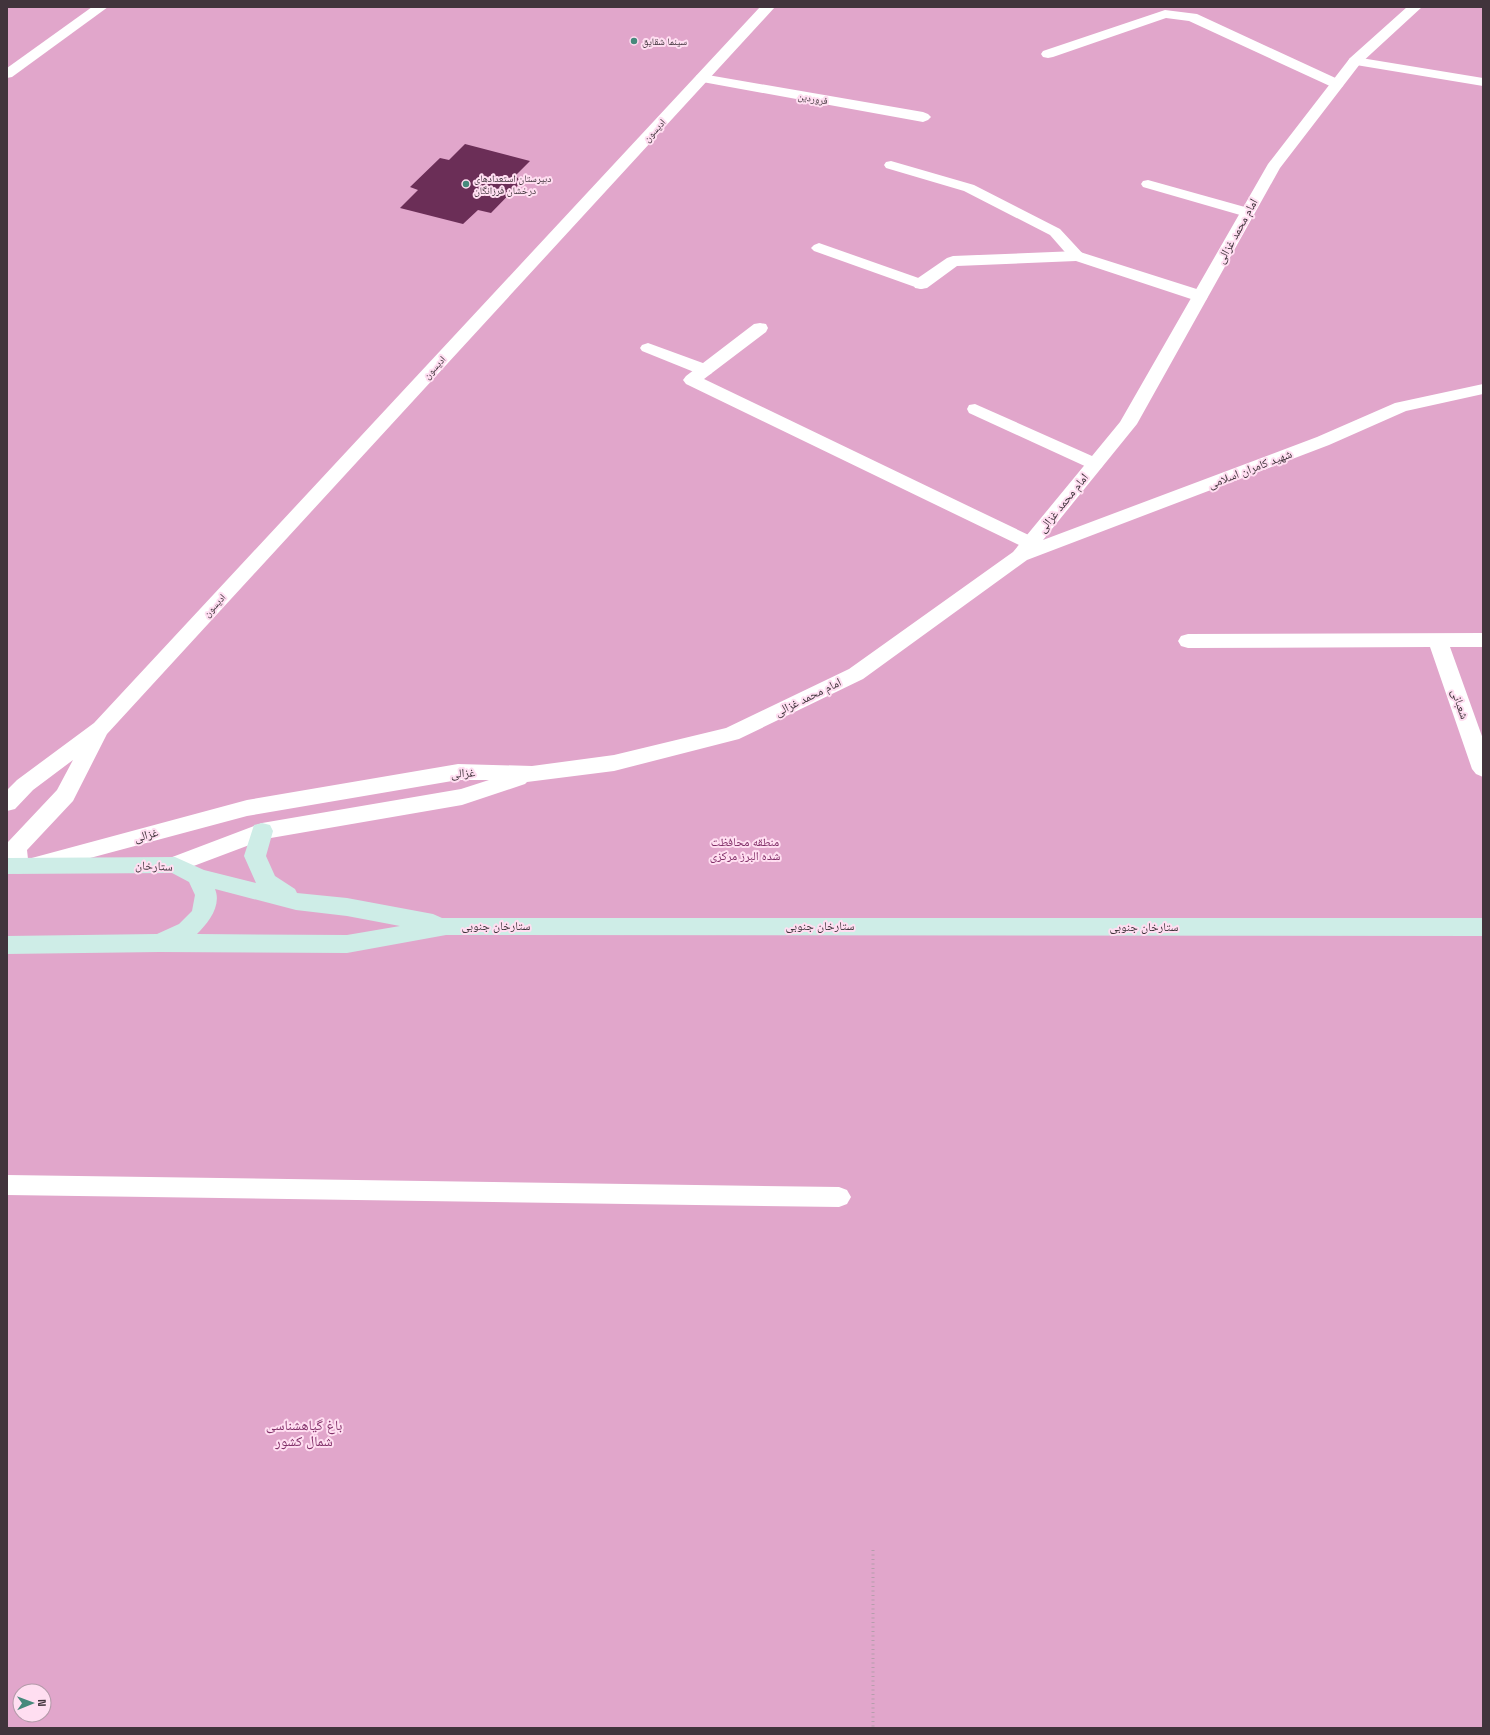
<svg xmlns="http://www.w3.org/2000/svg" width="1490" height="1735" viewBox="0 0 1490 1735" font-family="'Space Grotesk','Noto Naskh Arabic',sans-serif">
<rect width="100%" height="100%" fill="#ffdef1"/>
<path fill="#e1a6cb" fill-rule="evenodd" d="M 7,7 L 1483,7 L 1483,1728 L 7,1728 ZM 20,1691 L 44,1691 L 44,1715 L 20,1715 Z"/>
<path fill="#6b2e57" d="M 465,144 L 530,161 L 515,176 L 522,181 L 491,213 L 478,210 L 463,224 L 400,208 L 418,190 L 410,187 L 440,158 L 449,160 Z"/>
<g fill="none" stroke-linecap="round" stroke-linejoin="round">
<path stroke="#b69dac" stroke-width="3" stroke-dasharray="1 3.5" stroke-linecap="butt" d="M 873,1550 L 873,1728"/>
<g fill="#fff" fill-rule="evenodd">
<path d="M 92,7 L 108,7 L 12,77 L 7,78 L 7,68 Z"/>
<path d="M 891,161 L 974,185 L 1060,229 L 1085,256 L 1083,259 L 1077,261 L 1071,259 L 1050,235 L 964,191 L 886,168 L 884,165 L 886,162 Z"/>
<path d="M 1148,180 L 1252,209 L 1255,212 L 1252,215 L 1247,217 L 1143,187 L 1141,184 L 1143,181 Z"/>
<path d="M 819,243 L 927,281 L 929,284 L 927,287 L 921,289 L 915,287 L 814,251 L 811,248 L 814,245 Z"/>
<path d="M 648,343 L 711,366 L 713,370 L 711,374 L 705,375 L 699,374 L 642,351 L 640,348 L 642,345 Z"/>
<path d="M 975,404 L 1101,460 L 1104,464 L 1101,468 L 1095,469 L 1089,468 L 969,413 L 967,409 L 969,405 Z"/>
<path d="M 7,1175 L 839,1187 L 847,1190 L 851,1197 L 847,1204 L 839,1207 L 7,1195 Z"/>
</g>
<g fill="#fff" fill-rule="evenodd">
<path d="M 1165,10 L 1197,14 L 1342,81 L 1344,84 L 1342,87 L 1337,88 L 1332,87 L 1189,21 L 1166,18 L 1053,57 L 1048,58 L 1043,57 L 1041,54 L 1043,51 Z"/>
<path d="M 1355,57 L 1483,78 L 1483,86 L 1350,64 L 1348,61 L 1350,58 Z"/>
<path d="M 702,74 L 923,112 L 928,114 L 931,117 L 928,120 L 923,122 L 697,81 L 695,78 L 697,75 Z"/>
<path d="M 1077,251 L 1206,292 L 1208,296 L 1206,300 L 1200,301 L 1194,300 L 1076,261 L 957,266 L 927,288 L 921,289 L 915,288 L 913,284 L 915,280 L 947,258 L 953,256 Z"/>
<path d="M 760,323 L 766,324 L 768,328 L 766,332 L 704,379 L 1037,539 L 1039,543 L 1037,547 L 1030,549 L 1023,547 L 686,384 L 683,380 L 686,376 L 754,324 Z"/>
<path d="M 1483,633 L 1483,647 L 1450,647 L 1483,739 L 1483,777 L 1476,774 L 1472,769 L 1430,647 L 1188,648 L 1181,646 L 1178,641 L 1181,636 L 1188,634 Z"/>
</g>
<path fill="#fff" fill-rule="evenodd" d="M 760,7 L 775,7 L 107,734 L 73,801 L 27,850 L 28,859 L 247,800 L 458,764 L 532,766 L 614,755 L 726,728 L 849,669 L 1013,552 L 1120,422 L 1268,164 L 1350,58 L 1407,7 L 1422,7 L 1360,64 L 1280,168 L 1137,424 L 1043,540 L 1317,437 L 1395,403 L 1483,384 L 1483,394 L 1406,411 L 1329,445 L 1027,560 L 863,679 L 739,739 L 614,771 L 527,782 L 525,784 L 462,805 L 265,839 L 175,873 L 167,871 L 164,865 L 167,859 L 262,823 L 461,789 L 489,780 L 458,780 L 247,816 L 34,873 C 25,871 20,875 10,872 L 7,866 L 8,842 L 57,790 L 73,760 L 33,790 L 15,809 L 7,811 L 7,790 L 17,780 L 94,723 Z"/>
<path fill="#ceede7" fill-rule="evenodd" d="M 262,823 L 270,825 L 273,831 L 266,856 L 275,876 L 295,889 L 297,893 L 347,898 L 433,914 L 442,918 L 1483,918 L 1483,936 L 446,935 L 347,953 L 159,952 L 7,954 L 7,936 L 157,934 L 179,924 L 192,911 L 195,895 L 189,882 L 172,873 L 7,874 L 7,858 L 175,857 L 204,870 L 256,883 L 244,856 L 254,825 ZM 215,889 L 296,910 L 347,916 L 400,926 L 347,935 L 197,934 C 208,923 222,906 215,889 Z"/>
</g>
<g fill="#46897c" stroke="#ffdef1" stroke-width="1.5">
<circle cx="634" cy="41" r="4"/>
<circle cx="466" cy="184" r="4"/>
</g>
<g text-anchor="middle" stroke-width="4" stroke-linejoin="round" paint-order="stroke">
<g font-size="10" fill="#41343c" stroke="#ffdef1" text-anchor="start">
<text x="642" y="45">سینما شقایق</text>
<text x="474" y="182">دبیرستان استعدادهای<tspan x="474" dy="12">درخشان فرزانگان</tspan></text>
</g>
<g font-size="10" fill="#41343c" stroke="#ffdef1">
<text transform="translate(813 98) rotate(10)" y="4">فروردین</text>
<text transform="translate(654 130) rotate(-47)" y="4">ادیسون</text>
<text transform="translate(434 367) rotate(-47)" y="4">ادیسون</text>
<text transform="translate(214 605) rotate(-47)" y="4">ادیسون</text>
</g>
<g font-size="12" fill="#41343c" stroke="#ffdef1">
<text transform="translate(1237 231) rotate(-61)" y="4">امام محمد غزالی</text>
<text transform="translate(1250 469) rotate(-21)" y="4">شهید کامران اسلامی</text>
<text transform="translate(1063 503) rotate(-51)" y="4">امام محمد غزالی</text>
<text transform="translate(808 697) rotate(-26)" y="4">امام محمد غزالی</text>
<text transform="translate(1460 704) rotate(71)" y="4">شعبانی</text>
<text transform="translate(463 773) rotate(-3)" y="4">غزالی</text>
<text transform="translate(146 835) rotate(-15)" y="4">غزالی</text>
<text transform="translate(154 866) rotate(2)" y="4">ستارخان</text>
<text x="496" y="930">ستارخان جنوبی</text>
<text x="820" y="930">ستارخان جنوبی</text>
<text x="1144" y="931">ستارخان جنوبی</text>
</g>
<g font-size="12" fill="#812f68" stroke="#ffdef1">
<text x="745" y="846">منطقه محافظت<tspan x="745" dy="14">شده البرز مرکزی</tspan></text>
</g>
<g font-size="14" fill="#812f68" stroke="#ffdef1">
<text x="304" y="1430">باغ گیاهشناسی<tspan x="304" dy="16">شمال کشور</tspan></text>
</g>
</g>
<rect width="1490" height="1735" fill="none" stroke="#41343c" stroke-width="16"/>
<g transform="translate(32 1703) rotate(89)"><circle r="19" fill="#ffdef1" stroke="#b39aa9"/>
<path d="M0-3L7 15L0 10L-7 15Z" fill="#46897c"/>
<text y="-6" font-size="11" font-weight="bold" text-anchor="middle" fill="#41343c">N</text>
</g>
</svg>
